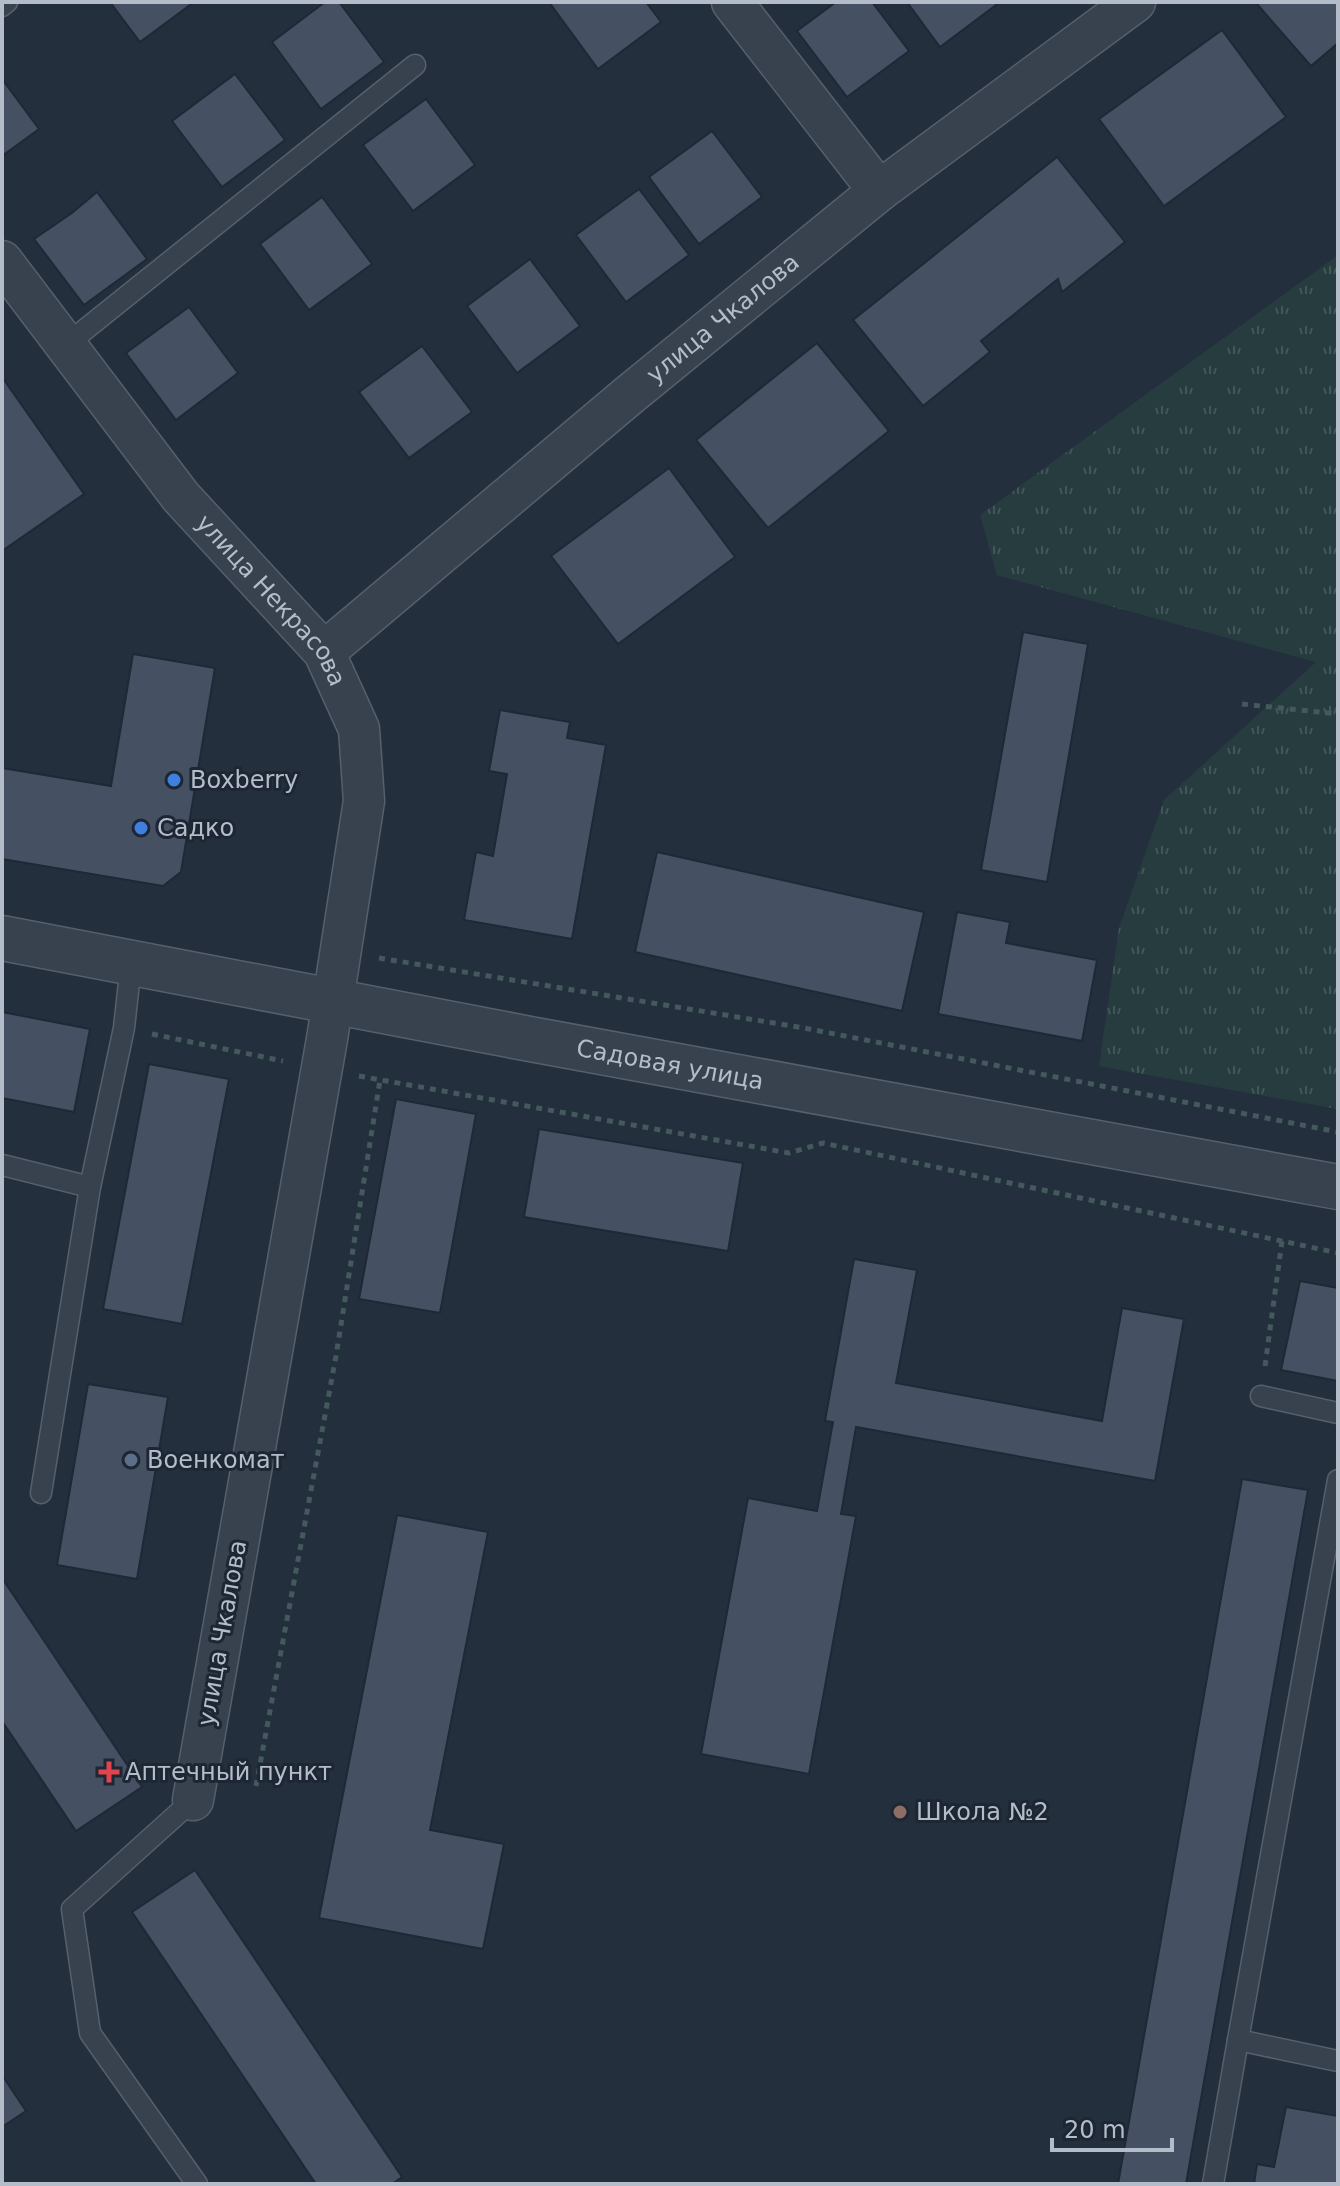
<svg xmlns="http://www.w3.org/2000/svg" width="1340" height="2186" viewBox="0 0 1340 2186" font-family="'DejaVu Sans',sans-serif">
<defs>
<pattern id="park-tufts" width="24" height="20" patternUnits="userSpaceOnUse" patternTransform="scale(2)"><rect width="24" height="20" fill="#263c3f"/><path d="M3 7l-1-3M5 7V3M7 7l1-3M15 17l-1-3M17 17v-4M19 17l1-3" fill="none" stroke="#435659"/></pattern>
</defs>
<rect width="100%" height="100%" fill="#242f3e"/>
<path fill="url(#park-tufts)" d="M 1338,255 L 1338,1109 L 1099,1066 L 1119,928 L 1164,800 L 1316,662 L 997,575 L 980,515 Z"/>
<g fill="#455162" stroke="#1f2835" stroke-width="2">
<path d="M 110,2 L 194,2 L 140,42 Z"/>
<path d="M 325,2 L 339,2 L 384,62 L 321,109 L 272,42 Z"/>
<path d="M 549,2 L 646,2 L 661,22 L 598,69 Z"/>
<path d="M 836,2 L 872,2 L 909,51 L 847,97 L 797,31 Z"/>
<path d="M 907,2 L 1000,2 L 940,47 Z"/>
<path d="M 1260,2 L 1338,2 L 1338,43 L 1311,66 L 1257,4 Z"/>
<path d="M 1222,30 L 1286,117 L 1164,206 L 1099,119 Z"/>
<path d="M 235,74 L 285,140 L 222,187 L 172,121 Z"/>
<path d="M 2,79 L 39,129 L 2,156 Z"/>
<path d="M 426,99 L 475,165 L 413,211 L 363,145 Z"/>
<path d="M 712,131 L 762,197 L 699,244 L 649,177 Z"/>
<path d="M 1057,157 L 1125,242 L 1062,292 L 1058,279 L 981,341 L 990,352 L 923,406 L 853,320 Z"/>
<path d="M 639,189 L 689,255 L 626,302 L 576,235 Z"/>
<path d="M 97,192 L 147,259 L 84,305 L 34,239 L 72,213 Z"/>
<path d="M 322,197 L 372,264 L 309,310 L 260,244 Z"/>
<path d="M 530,259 L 580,326 L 517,373 L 467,306 Z"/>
<path d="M 189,307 L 238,373 L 176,420 L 126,353 Z"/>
<path d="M 817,343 L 889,431 L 768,528 L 696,440 Z"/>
<path d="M 422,346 L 472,412 L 409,458 L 359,392 Z"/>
<path d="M 2,377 L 84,494 L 2,551 Z"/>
<path d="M 669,468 L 735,557 L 618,644 L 551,556 Z"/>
<path d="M 1023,632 L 1088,644 L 1047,882 L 981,870 Z"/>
<path d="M 133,654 L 215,668 L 181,872 L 163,886 L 2,859 L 2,768 L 111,786 Z"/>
<path d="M 500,710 L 570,722 L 567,738 L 606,745 L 572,939 L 464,920 L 476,852 L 493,856 L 507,774 L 489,771 Z"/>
<path d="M 657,852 L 924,912 L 902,1011 L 635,952 Z"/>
<path d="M 957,912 L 1010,922 L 1006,943 L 1097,960 L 1082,1041 L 938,1014 Z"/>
<path d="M 2,1012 L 90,1029 L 74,1112 L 2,1098 Z"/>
<path d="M 149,1064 L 229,1079 L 182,1324 L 103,1309 Z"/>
<path d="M 396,1099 L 476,1114 L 440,1313 L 359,1299 Z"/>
<path d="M 539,1129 L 743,1163 L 728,1251 L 524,1217 Z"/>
<path d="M 854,1259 L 917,1270 L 896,1383 L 1102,1421 L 1122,1308 L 1184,1319 L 1155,1481 L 856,1427 L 841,1514 L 856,1516 L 809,1774 L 701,1754 L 748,1498 L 817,1511 L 833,1422 L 825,1421 Z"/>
<path d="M 1300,1281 L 1338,1288 L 1338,1381 L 1281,1370 Z"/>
<path d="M 88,1384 L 168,1397 L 137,1579 L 57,1565 Z"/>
<path d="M 1242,1479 L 1308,1490 L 1186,2184 L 1118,2184 Z"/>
<path d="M 397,1515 L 488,1532 L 430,1830 L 504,1844 L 483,1949 L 319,1918 Z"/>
<path d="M 2,1578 L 142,1787 L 76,1831 L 2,1721 Z"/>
<path d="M 195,1870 L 402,2177 L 392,2184 L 316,2184 L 132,1912 Z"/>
<path d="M 2,2075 L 26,2111 L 2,2127 Z"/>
<path d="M 1286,2107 L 1338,2116 L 1338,2184 L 1254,2184 L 1257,2164 L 1274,2167 Z"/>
</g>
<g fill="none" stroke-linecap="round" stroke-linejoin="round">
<defs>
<g id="service">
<path d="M 2,6 L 7,2"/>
<path d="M 67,344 L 415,65"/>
<path d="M 2,1165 L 90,1187"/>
<path d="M 1261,1396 L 1338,1413"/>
<path d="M 41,1493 L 90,1187 L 124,1028 L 131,964"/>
<path d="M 193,1800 L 72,1909 L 90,2033 L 197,2184"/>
<path d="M 1238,2040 L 1338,1480"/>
<path d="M 1213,2184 L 1238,2040 L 1338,2061"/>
</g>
<g id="minor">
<path d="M 732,2 L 879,191"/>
<path id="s1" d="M 2,261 L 181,497 L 324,652 L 359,729 L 364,801 L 327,1039 L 193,1800"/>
<path id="s2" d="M 324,652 L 628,396 L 879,191 L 1135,2"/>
</g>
<g id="tertiary">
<path id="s3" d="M 2,938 L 530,1039 L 1338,1187"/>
</g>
</defs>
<use href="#service" stroke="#565f6c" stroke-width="23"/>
<use href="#minor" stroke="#565f6c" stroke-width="43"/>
<use href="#tertiary" stroke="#565f6c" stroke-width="47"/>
<g stroke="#44595c" stroke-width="5" stroke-dasharray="6 6" stroke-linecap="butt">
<path d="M 1242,704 L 1338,714"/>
<path d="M 379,958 L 804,1028 L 1338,1132"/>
<path d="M 152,1034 L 283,1061"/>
<path d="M 359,1076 L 789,1153 L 823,1143 L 1338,1253"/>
<path d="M 1265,1366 L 1282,1241"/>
<path d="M 256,1786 L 336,1356 L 380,1080"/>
</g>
<use href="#service" stroke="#38414e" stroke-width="20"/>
<use href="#minor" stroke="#38414e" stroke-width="40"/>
<use href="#tertiary" stroke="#38414e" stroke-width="44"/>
</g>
<g fill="#3f7fe0" stroke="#1d2633" stroke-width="3">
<circle cx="174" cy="780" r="8"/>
<circle cx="141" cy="828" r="8"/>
</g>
<circle fill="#5c6f8a" stroke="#1d2633" stroke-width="3" cx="131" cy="1460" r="8"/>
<path fill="#e0444e" stroke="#1d2633" stroke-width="3" d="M105 1760h8v8h8v8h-8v8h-8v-8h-8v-8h8z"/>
<circle fill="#8d6e63" stroke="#1d2633" stroke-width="3" cx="900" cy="1812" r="8"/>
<g text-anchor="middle" stroke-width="6" stroke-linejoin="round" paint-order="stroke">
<g font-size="24" fill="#b4bcc9" stroke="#1d2633">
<text dy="8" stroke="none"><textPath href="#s2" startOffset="520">улица Чкалова</textPath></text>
<text dy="8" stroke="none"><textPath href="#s1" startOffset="434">улица Некрасова</textPath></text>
<text dy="8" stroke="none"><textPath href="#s3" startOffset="680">Садовая улица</textPath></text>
<text transform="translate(222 1633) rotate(-80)" y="8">улица Чкалова</text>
</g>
<g font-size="24" fill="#b4bcc9" stroke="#1d2633" text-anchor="start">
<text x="190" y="788">Boxberry</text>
<text x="157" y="836">Садко</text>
<text x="147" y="1468">Военкомат</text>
<text x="125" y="1780">Аптечный пункт</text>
<text x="916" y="1820">Школа №2</text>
</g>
</g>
<rect width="1340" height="2186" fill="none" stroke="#b4bcc9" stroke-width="8"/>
<path d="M1052 2138v12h120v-12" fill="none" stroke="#b4bcc9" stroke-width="4"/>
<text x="1064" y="2138" font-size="24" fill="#b4bcc9" stroke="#1d2633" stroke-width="6" paint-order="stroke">20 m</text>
</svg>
